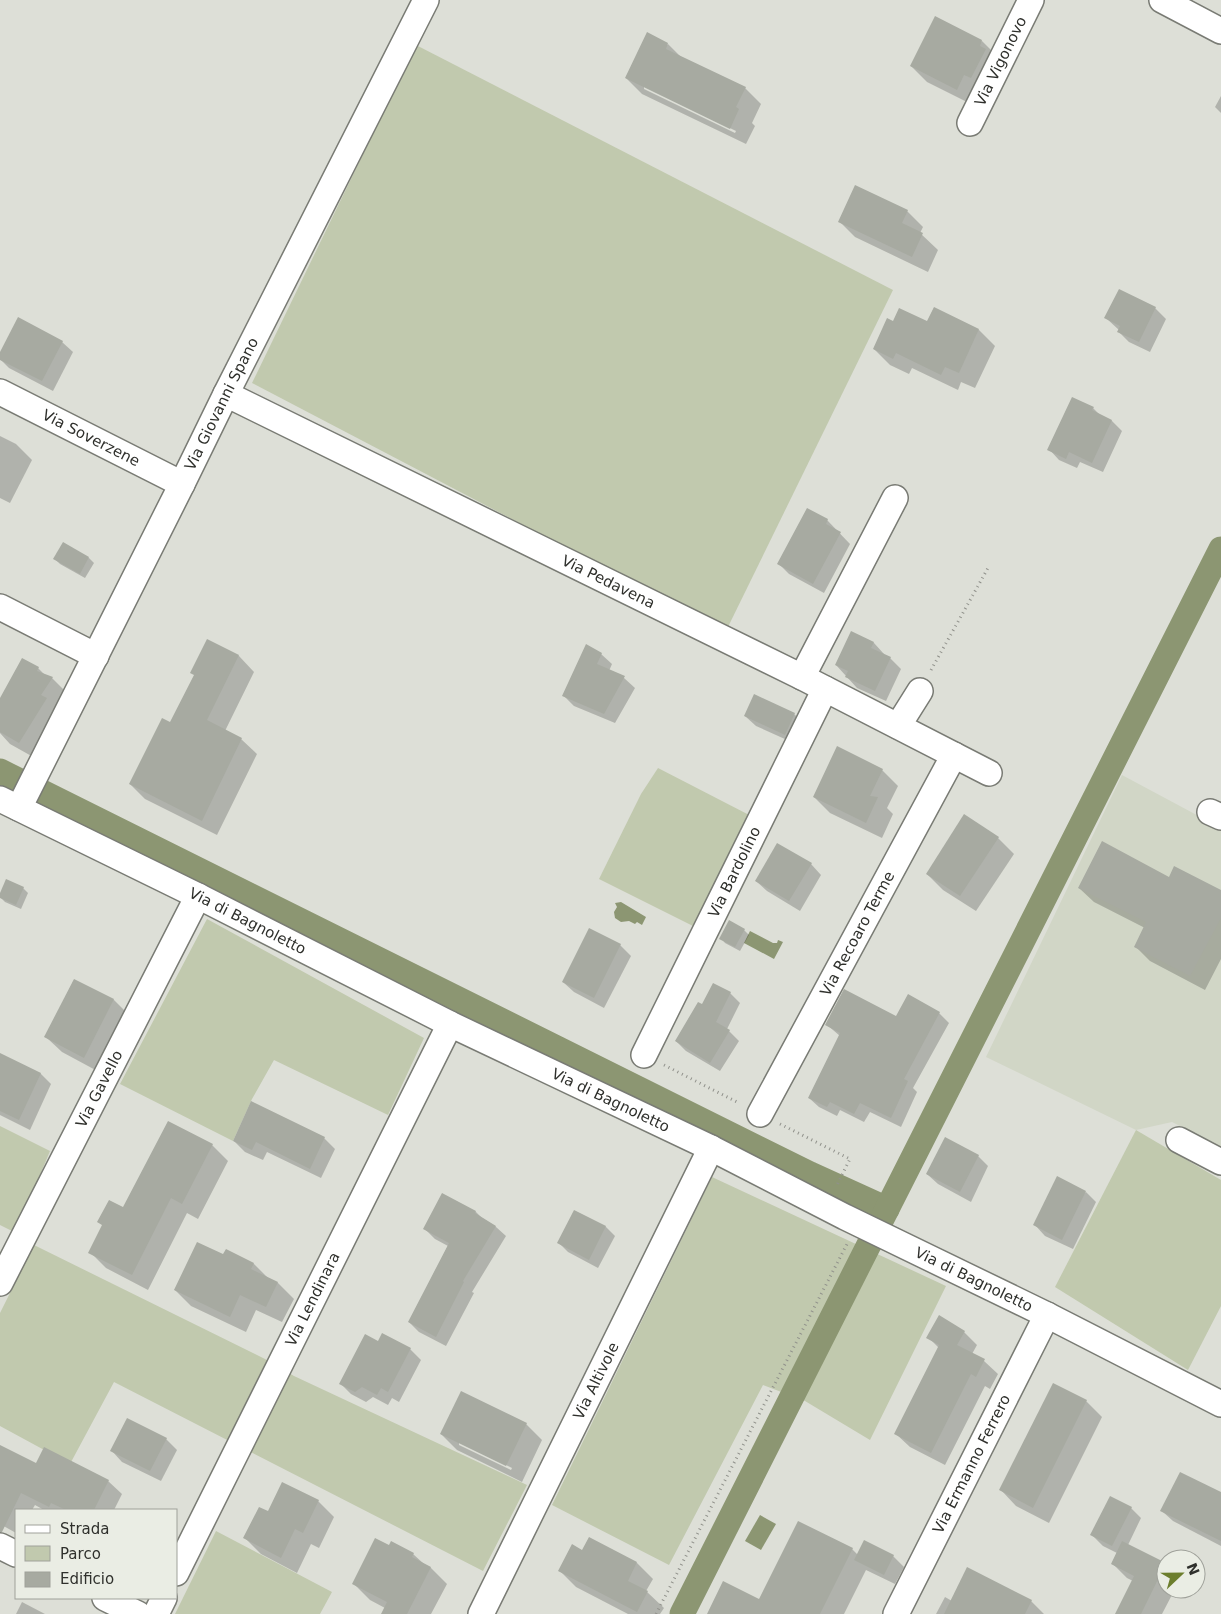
<svg xmlns="http://www.w3.org/2000/svg" width="1221" height="1614" viewBox="0 0 1221 1614" font-family="'DejaVu Sans',sans-serif">
<rect width="100%" height="100%" fill="#dddfd7"/>
<path fill="#d1d6c6" d="M 1122,775 L 1221,828 L 1221,1147 L 1172,1122 L 1136,1130 L 986,1057 Z"/>
<g fill="#c1c9ae">
<path d="M 416,45 L 893,290 L 726,631 L 252,383 Z"/>
<path d="M 658,768 L 755,818 L 697,928 L 599,879 L 641,794 Z"/>
<path d="M 207,919 L 424,1038 L 388,1115 L 274,1060 L 252,1099 L 233,1141 L 120,1084 Z"/>
<path d="M 0,1126 L 50,1151 L 16,1233 L 0,1225 Z"/>
<path d="M 1136,1130 L 1221,1180 L 1221,1306 L 1188,1370 L 1055,1287 Z"/>
<path d="M 712,1177 L 946,1286 L 870,1440 L 805,1401 L 763,1385 L 669,1565 L 552,1505 Z"/>
<path d="M 34,1245 L 265,1359 L 294,1376 L 527,1485 L 483,1571 L 114,1382 L 70,1464 L 0,1426 L 0,1313 Z"/>
<path d="M 216,1531 L 332,1592 L 320,1614 L 175,1614 Z"/>
</g>
<g fill="#8c9672">
<path d="M 621,902 L 646,917 L 642,925 L 637,922 L 635,924 L 629,921 L 621,922 L 615,918 L 614,912 L 617,907 L 615,903 Z"/>
<path d="M 750,931 L 773,943 L 777,943 L 778,940 L 783,942 L 774,959 L 744,943 Z"/>
<path d="M 760,1515 L 776,1524 L 761,1550 L 745,1541 Z"/>
</g>
<g fill="#0003" fill-rule="evenodd">
<path d="M 982,41 L 998,57 L 973,105 L 927,82 L 911,66 Z"/>
<path d="M 668,44 L 682,58 L 745,88 L 761,104 L 752,123 L 755,126 L 746,144 L 642,94 L 626,78 ZM 644,86 L 736,131 L 735,133 L 644,89 Z"/>
<path d="M 1221,96 L 1221,113 L 1215,107 Z"/>
<path d="M 907,211 L 923,227 L 920,233 L 938,250 L 928,272 L 855,237 L 839,221 Z"/>
<path d="M 934,308 L 979,330 L 995,346 L 975,388 L 961,382 L 958,390 L 912,368 L 909,374 L 890,365 L 874,349 L 927,323 Z"/>
<path d="M 1155,308 L 1166,319 L 1150,352 L 1129,342 L 1119,332 L 1119,330 L 1106,318 Z"/>
<path d="M 62,342 L 73,352 L 53,391 L 9,368 L 0,359 L 0,355 Z"/>
<path d="M 1093,408 L 1100,415 L 1112,421 L 1122,431 L 1103,472 L 1080,462 L 1077,468 L 1059,460 L 1049,449 Z"/>
<path d="M 0,436 L 16,444 L 32,460 L 10,503 L 0,498 Z"/>
<path d="M 827,520 L 850,544 L 824,593 L 789,574 L 779,564 Z"/>
<path d="M 89,558 L 94,563 L 85,578 L 60,564 L 55,559 Z"/>
<path d="M 852,633 L 874,643 L 884,654 L 883,655 L 890,658 L 901,669 L 886,701 L 857,688 L 836,665 Z"/>
<path d="M 207,641 L 239,656 L 254,672 L 225,731 L 241,739 L 257,754 L 217,835 L 145,799 L 130,784 L 170,724 L 195,676 Z"/>
<path d="M 601,654 L 612,664 L 609,671 L 624,678 L 635,688 L 615,723 L 574,706 L 564,696 Z"/>
<path d="M 38,668 L 45,675 L 52,678 L 68,694 L 35,758 L 10,744 L 0,733 L 0,701 Z"/>
<path d="M 794,714 L 805,724 L 796,744 L 756,726 L 745,716 Z"/>
<path d="M 882,770 L 898,786 L 887,808 L 893,814 L 882,838 L 830,813 L 814,797 Z"/>
<path d="M 998,838 L 1014,854 L 976,911 L 943,890 L 927,874 Z"/>
<path d="M 811,864 L 821,875 L 800,911 L 767,891 L 756,881 Z"/>
<path d="M 1169,878 L 1221,891 L 1221,959 L 1205,990 L 1150,961 L 1136,947 L 1145,928 L 1094,902 L 1079,888 Z"/>
<path d="M 23,888 L 28,893 L 21,909 L 5,902 L 0,897 Z"/>
<path d="M 744,930 L 749,935 L 740,951 L 725,943 L 721,938 Z"/>
<path d="M 620,945 L 631,956 L 604,1008 L 574,992 L 563,982 Z"/>
<path d="M 74,980 L 114,1000 L 130,1016 L 101,1073 L 62,1052 L 46,1037 Z"/>
<path d="M 730,993 L 740,1003 L 727,1029 L 739,1041 L 720,1071 L 686,1051 L 676,1041 L 702,1006 Z"/>
<path d="M 939,1013 L 949,1023 L 913,1088 L 917,1092 L 901,1127 L 870,1112 L 864,1122 L 840,1110 L 837,1116 L 819,1107 L 809,1098 L 840,1036 L 826,1024 Z"/>
<path d="M 0,1054 L 41,1074 L 51,1084 L 30,1130 L 0,1115 Z"/>
<path d="M 324,1138 L 335,1149 L 321,1178 L 267,1152 L 263,1160 L 245,1152 L 234,1141 Z"/>
<path d="M 212,1145 L 228,1161 L 198,1219 L 187,1213 L 148,1290 L 106,1268 L 90,1252 L 124,1209 Z"/>
<path d="M 978,1156 L 988,1166 L 971,1202 L 938,1184 L 927,1174 Z"/>
<path d="M 1086,1192 L 1096,1202 L 1073,1249 L 1045,1236 L 1035,1225 Z"/>
<path d="M 443,1195 L 476,1212 L 482,1218 L 496,1227 L 506,1236 L 472,1292 L 474,1293 L 446,1346 L 419,1332 L 409,1322 L 448,1246 L 435,1239 L 425,1229 Z"/>
<path d="M 575,1211 L 606,1227 L 615,1236 L 598,1268 L 568,1252 L 559,1243 Z"/>
<path d="M 226,1251 L 254,1264 L 268,1278 L 278,1283 L 294,1299 L 282,1322 L 256,1310 L 246,1332 L 191,1306 L 175,1290 L 224,1256 Z"/>
<path d="M 964,1332 L 977,1345 L 972,1354 L 984,1361 L 998,1374 L 990,1389 L 985,1386 L 945,1465 L 910,1447 L 896,1434 L 939,1348 L 928,1337 Z"/>
<path d="M 379,1343 L 410,1349 L 421,1360 L 399,1402 L 392,1398 L 388,1405 L 373,1397 L 366,1402 L 351,1394 L 341,1384 Z"/>
<path d="M 1086,1401 L 1102,1417 L 1049,1523 L 1016,1506 L 1001,1490 Z"/>
<path d="M 526,1424 L 542,1440 L 522,1482 L 457,1450 L 441,1434 ZM 459,1442 L 512,1468 L 511,1470 L 459,1445 Z"/>
<path d="M 166,1439 L 177,1450 L 161,1481 L 122,1462 L 112,1451 Z"/>
<path d="M 0,1447 L 37,1465 L 108,1481 L 122,1494 L 114,1510 L 44,1510 L 35,1505 L 32,1510 L 16,1510 L 16,1533 L 0,1524 Z"/>
<path d="M 1221,1494 L 1221,1546 L 1173,1521 L 1162,1511 Z"/>
<path d="M 318,1501 L 334,1517 L 319,1548 L 311,1544 L 297,1573 L 261,1554 L 245,1538 L 268,1513 Z"/>
<path d="M 1131,1508 L 1141,1518 L 1128,1545 L 1165,1564 L 1166,1589 L 1175,1589 L 1162,1614 L 1117,1614 L 1133,1581 L 1127,1578 L 1112,1563 L 1117,1553 L 1103,1546 L 1092,1535 Z"/>
<path d="M 390,1547 L 413,1554 L 424,1564 L 431,1568 L 447,1584 L 431,1614 L 389,1614 L 385,1608 L 370,1600 L 354,1584 Z"/>
<path d="M 852,1549 L 858,1555 L 893,1556 L 904,1567 L 895,1584 L 866,1570 L 844,1614 L 708,1614 L 760,1601 Z"/>
<path d="M 583,1552 L 637,1563 L 653,1579 L 646,1591 L 664,1608 L 660,1614 L 628,1614 L 576,1587 L 560,1571 Z"/>
<path d="M 945,1597 L 952,1601 L 1031,1601 L 1044,1614 L 936,1614 Z"/>
<path d="M 22,1602 L 45,1614 L 16,1614 Z"/>
</g>
<g fill="none" stroke-linecap="round" stroke-linejoin="round">
<g stroke="#8c9672" stroke-width="25">
<path d="M 0,771 L 810,1174 L 887,1209"/>
<path d="M 682,1614 L 1221,549"/>
</g>
</g>
<g fill="#a7aaa1">
<path d="M 935,16 L 982,40 L 980,46 L 986,49 L 971,78 L 964,75 L 957,90 L 910,66 Z"/>
<path d="M 647,32 L 668,43 L 666,49 L 746,87 L 736,107 L 739,109 L 730,129 L 625,78 Z"/>
<path d="M 855,185 L 908,210 L 902,223 L 923,233 L 912,257 L 838,222 Z"/>
<path d="M 1119,289 L 1156,307 L 1139,342 L 1117,332 L 1120,326 L 1104,318 Z"/>
<path d="M 934,307 L 979,329 L 959,373 L 945,367 L 941,375 L 896,353 L 893,359 L 873,349 L 887,318 L 893,321 L 899,308 L 927,321 Z"/>
<path d="M 18,317 L 63,341 L 42,381 L 0,360 L 0,352 Z"/>
<path d="M 1072,397 L 1094,407 L 1092,410 L 1112,420 L 1092,463 L 1069,452 L 1066,459 L 1047,450 Z"/>
<path d="M 807,508 L 828,519 L 826,524 L 841,532 L 813,584 L 777,564 Z"/>
<path d="M 63,542 L 89,557 L 80,574 L 53,559 Z"/>
<path d="M 851,631 L 874,642 L 871,648 L 891,657 L 875,691 L 845,677 L 848,671 L 835,665 Z"/>
<path d="M 207,639 L 239,655 L 207,720 L 242,738 L 202,821 L 129,784 L 162,718 L 170,722 L 194,675 L 190,673 Z"/>
<path d="M 586,644 L 602,653 L 597,664 L 625,676 L 604,714 L 562,696 Z"/>
<path d="M 22,658 L 39,667 L 37,671 L 53,677 L 41,695 L 47,698 L 19,743 L 0,732 L 0,698 Z"/>
<path d="M 754,694 L 795,713 L 785,735 L 744,716 Z"/>
<path d="M 837,746 L 883,769 L 870,796 L 878,797 L 866,823 L 813,797 Z"/>
<path d="M 964,814 L 999,837 L 960,896 L 926,874 Z"/>
<path d="M 1102,841 L 1169,877 L 1174,866 L 1221,890 L 1221,918 L 1190,976 L 1134,947 L 1146,922 L 1078,888 Z"/>
<path d="M 777,843 L 812,863 L 789,901 L 755,881 Z"/>
<path d="M 6,879 L 24,887 L 16,905 L 0,898 L 0,893 Z"/>
<path d="M 729,920 L 745,929 L 735,947 L 719,939 Z"/>
<path d="M 589,928 L 621,944 L 594,998 L 562,982 Z"/>
<path d="M 74,979 L 114,999 L 84,1058 L 44,1037 Z"/>
<path d="M 713,983 L 731,992 L 716,1022 L 730,1030 L 710,1063 L 675,1041 L 698,1002 L 702,1004 Z"/>
<path d="M 844,989 L 896,1016 L 908,994 L 940,1012 L 904,1079 L 908,1081 L 891,1118 L 860,1103 L 854,1114 L 830,1102 L 827,1107 L 808,1098 L 840,1033 L 825,1025 Z"/>
<path d="M 0,1053 L 41,1073 L 19,1120 L 0,1111 Z"/>
<path d="M 251,1101 L 325,1137 L 310,1169 L 256,1142 L 252,1150 L 233,1141 Z"/>
<path d="M 168,1121 L 213,1144 L 182,1204 L 171,1198 L 132,1275 L 88,1253 L 102,1225 L 97,1222 L 109,1200 L 123,1207 Z"/>
<path d="M 945,1137 L 979,1155 L 960,1192 L 926,1174 Z"/>
<path d="M 1057,1176 L 1086,1191 L 1062,1240 L 1033,1225 Z"/>
<path d="M 442,1193 L 476,1211 L 475,1213 L 496,1226 L 463,1281 L 464,1282 L 436,1337 L 408,1322 L 449,1243 L 423,1229 Z"/>
<path d="M 574,1210 L 606,1226 L 589,1260 L 557,1243 Z"/>
<path d="M 197,1242 L 223,1254 L 226,1249 L 254,1263 L 251,1269 L 278,1282 L 266,1307 L 240,1295 L 230,1317 L 174,1290 Z"/>
<path d="M 939,1315 L 965,1331 L 957,1345 L 985,1359 L 976,1377 L 971,1374 L 931,1453 L 894,1434 L 939,1345 L 926,1338 Z"/>
<path d="M 382,1333 L 411,1348 L 388,1392 L 381,1388 L 377,1395 L 362,1387 L 355,1392 L 339,1384 L 365,1334 L 378,1341 Z"/>
<path d="M 1053,1383 L 1087,1400 L 1033,1508 L 999,1490 Z"/>
<path d="M 461,1391 L 527,1423 L 506,1466 L 440,1434 Z"/>
<path d="M 127,1418 L 167,1438 L 150,1471 L 110,1451 Z"/>
<path d="M 0,1445 L 36,1463 L 44,1447 L 109,1480 L 94,1510 L 66,1510 L 51,1503 L 49,1507 L 21,1493 L 2,1532 L 0,1532 Z"/>
<path d="M 1180,1472 L 1221,1492 L 1221,1541 L 1160,1511 Z"/>
<path d="M 282,1482 L 319,1500 L 303,1533 L 295,1529 L 281,1558 L 243,1538 L 259,1507 L 268,1511 Z"/>
<path d="M 1110,1496 L 1132,1507 L 1112,1546 L 1090,1535 Z"/>
<path d="M 798,1521 L 853,1548 L 820,1614 L 707,1614 L 723,1581 L 759,1599 Z"/>
<path d="M 589,1537 L 637,1562 L 628,1581 L 648,1591 L 637,1612 L 558,1571 L 572,1544 L 582,1550 Z"/>
<path d="M 375,1538 L 389,1545 L 391,1541 L 414,1553 L 412,1557 L 431,1567 L 407,1614 L 381,1614 L 387,1602 L 352,1584 Z"/>
<path d="M 864,1540 L 894,1555 L 884,1575 L 854,1560 Z"/>
<path d="M 1122,1541 L 1166,1563 L 1141,1614 L 1115,1614 L 1134,1576 L 1111,1564 Z"/>
<path d="M 967,1567 L 1032,1600 L 1025,1614 L 944,1614 Z"/>
</g>
<g fill="none" stroke-linecap="round" stroke-linejoin="round">
<defs>
<g id="minor">
<path d="M 1162,0 L 1221,31"/>
<path id="s1" d="M 970,123 L 1031,0"/>
<path id="s2" d="M 0,392 L 182,484"/>
<path id="s3" d="M 226,394 L 802,677 L 989,773"/>
<path d="M 0,607 L 96,656"/>
<path d="M 802,677 L 895,498"/>
<path d="M 898,726 L 920,691"/>
<path id="s4" d="M 0,799 L 198,896 L 450,1024 L 711,1148 L 845,1217 L 1047,1315 L 1221,1404"/>
<path id="s5" d="M 19,808 L 182,484 L 226,394 L 426,0"/>
<path d="M 1210,812 L 1221,817"/>
<path id="s6" d="M 644,1055 L 825,689"/>
<path id="s7" d="M 760,1114 L 954,755"/>
<path d="M 1179,1140 L 1221,1162"/>
<path id="s8" d="M 0,1283 L 198,896"/>
<path d="M 0,1546 L 16,1554"/>
<path id="s9" d="M 176,1573 L 450,1024"/>
<path d="M 105,1598 L 138,1614"/>
<path d="M 156,1614 L 164,1598"/>
<path id="s10" d="M 481,1614 L 711,1148"/>
<path id="s11" d="M 896,1614 L 1047,1315"/>
</g>
</defs>
<use href="#minor" stroke="#797b74" stroke-width="28"/>
<g stroke="#90918b" stroke-width="3" stroke-dasharray="1 4" stroke-linecap="butt">
<path d="M 931,670 L 988,568"/>
<path d="M 664,1065 L 739,1103"/>
<path d="M 780,1124 L 850,1159 L 837,1185"/>
<path d="M 656,1614 L 847,1244"/>
</g>
<use href="#minor" stroke="#fff" stroke-width="25"/>
</g>
<g text-anchor="middle" stroke-width="4" stroke-linejoin="round" paint-order="stroke">
<g font-size="15" fill="#2f302c" stroke="#eaede4">
<text dy="5" stroke="none"><textPath href="#s1" startOffset="69">Via Vigonovo</textPath></text>
<text dy="5" stroke="none"><textPath href="#s5" startOffset="452">Via Giovanni Spano</textPath></text>
<text dy="5" stroke="none"><textPath href="#s2" startOffset="102">Via Soverzene</textPath></text>
<text dy="5" stroke="none"><textPath href="#s3" startOffset="426">Via Pedavena</textPath></text>
<text dy="5" stroke="none"><textPath href="#s6" startOffset="204">Via Bardolino</textPath></text>
<text dy="5" stroke="none"><textPath href="#s4" startOffset="276">Via di Bagnoletto</textPath></text>
<text dy="5" stroke="none"><textPath href="#s7" startOffset="205">Via Recoaro Terme</textPath></text>
<text dy="5" stroke="none"><textPath href="#s8" startOffset="218">Via Gavello</textPath></text>
<text dy="5" stroke="none"><textPath href="#s4" startOffset="681">Via di Bagnoletto</textPath></text>
<text dy="5" stroke="none"><textPath href="#s4" startOffset="1086">Via di Bagnoletto</textPath></text>
<text dy="5" stroke="none"><textPath href="#s9" startOffset="306">Via Lendinara</textPath></text>
<text dy="5" stroke="none"><textPath href="#s10" startOffset="260">Via Altivole</textPath></text>
<text dy="5" stroke="none"><textPath href="#s11" startOffset="168">Via Ermanno Ferrero</textPath></text>
</g>
</g>
<rect x="15" y="1509" width="162" height="90" fill="#eaede4" stroke="#9fa19a"/>
<rect x="25" y="1525" width="25" height="8" fill="#ffffff" stroke="#9fa19a"/>
<text x="60" y="1534" font-size="15" fill="#2f302c">Strada</text>
<rect x="25" y="1546" width="25" height="15" fill="#c1c9ae" stroke="#9fa19a"/>
<text x="60" y="1559" font-size="15" fill="#2f302c">Parco</text>
<rect x="25" y="1572" width="25" height="15" fill="#a7aaa1" stroke="#9fa19a"/>
<text x="60" y="1584" font-size="15" fill="#2f302c">Edificio</text>
<g transform="translate(1181 1574) rotate(68)"><circle r="24" fill="#eaede4" stroke="#9fa19a"/>
<path d="M0-4L9 19L0 12L-9 19Z" fill="#6c7e2d"/>
<text y="-8" font-size="14" font-weight="bold" text-anchor="middle" fill="#2f302c">N</text>
</g>
</svg>
